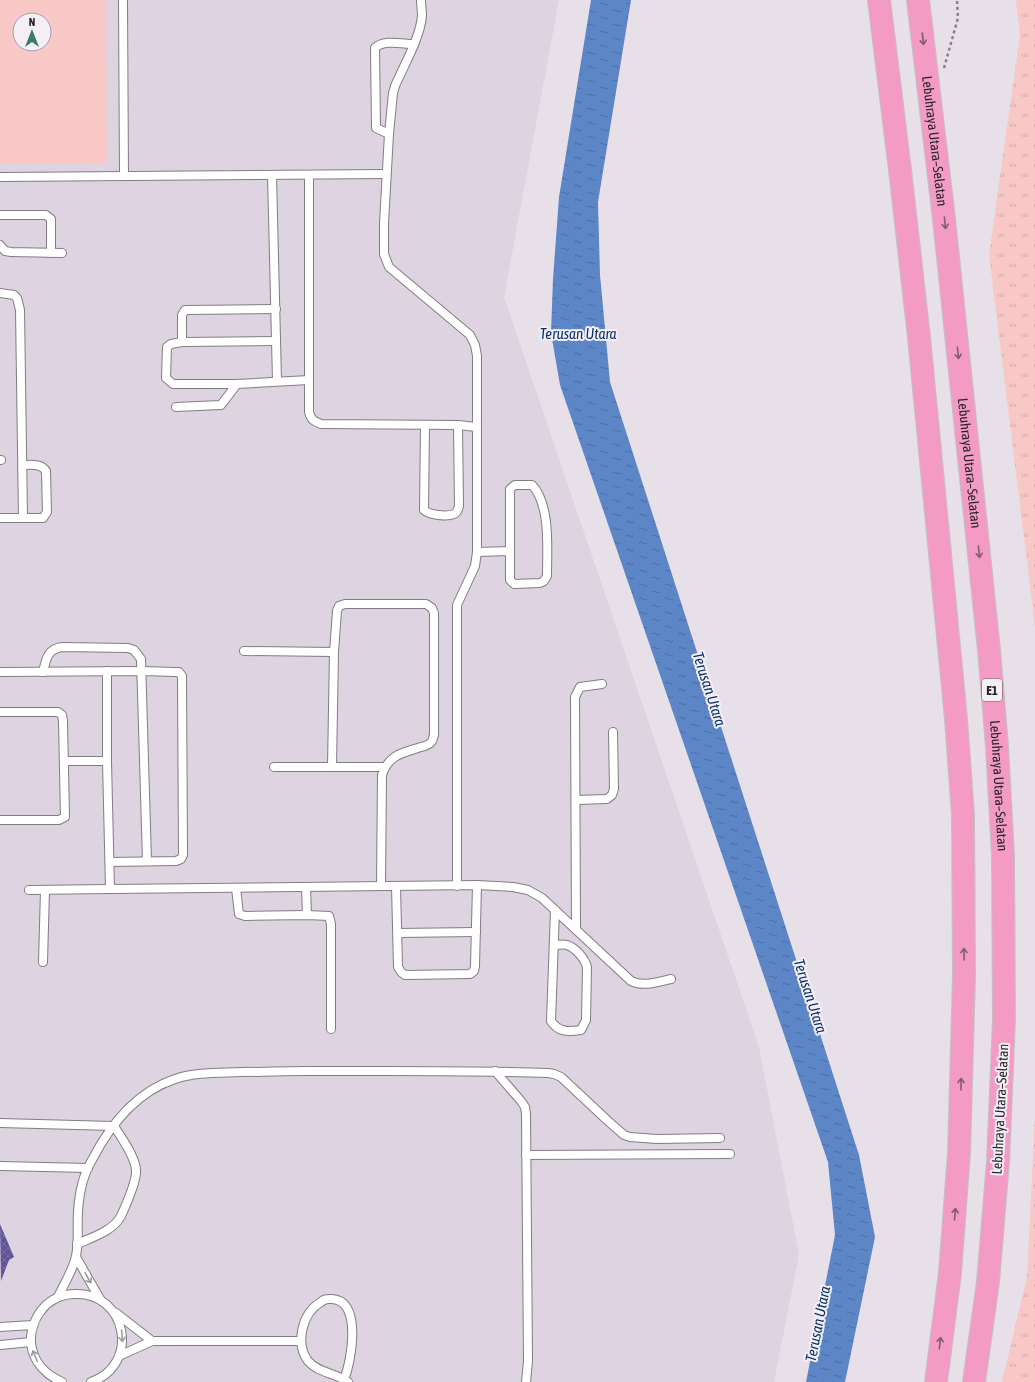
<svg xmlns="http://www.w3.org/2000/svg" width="1035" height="1382" viewBox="0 0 1035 1382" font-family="'Asap Condensed',sans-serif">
<defs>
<pattern id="grass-tufts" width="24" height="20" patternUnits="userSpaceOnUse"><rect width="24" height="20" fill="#f7c8c6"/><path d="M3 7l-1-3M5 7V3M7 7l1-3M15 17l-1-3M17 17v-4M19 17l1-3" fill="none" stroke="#d4acaa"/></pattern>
<pattern id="water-ripples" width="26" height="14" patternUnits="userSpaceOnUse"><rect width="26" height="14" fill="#5d86c7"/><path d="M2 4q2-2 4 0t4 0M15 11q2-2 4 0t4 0" fill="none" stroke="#4d6da2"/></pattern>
<pattern id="building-cross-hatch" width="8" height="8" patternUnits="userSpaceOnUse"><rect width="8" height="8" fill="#5f5399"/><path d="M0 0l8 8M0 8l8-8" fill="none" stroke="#776ea2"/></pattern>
</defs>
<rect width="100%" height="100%" fill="#e7e0e8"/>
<path fill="#ded3e1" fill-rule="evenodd" d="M 0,0 L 559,0 L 504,297 L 759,1047 L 799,1255 L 774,1382 L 0,1382 ZM 20,20 L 44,20 L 44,44 L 20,44 Z"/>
<g fill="url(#grass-tufts)">
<path d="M 1016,0 L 1035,0 L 1035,626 L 989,255 L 1020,35 Z"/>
<path d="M 1035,1116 L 1035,1382 L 1002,1382 L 1027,1277 Z"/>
</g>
<path fill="#f7c8c6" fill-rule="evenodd" d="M 0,0 L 106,0 L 107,163 L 0,163 ZM 20,20 L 44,20 L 44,44 L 20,44 Z"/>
<path fill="url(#water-ripples)" d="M 591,0 L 631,0 L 598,202 L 600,275 L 610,382 L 859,1155 L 875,1237 L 845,1382 L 806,1382 L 835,1235 L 828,1162 L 560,385 L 551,333 L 553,279 L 559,197 Z"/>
<path fill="url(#building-cross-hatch)" d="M 0,1224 L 14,1257 L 9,1260 L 1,1281 Z"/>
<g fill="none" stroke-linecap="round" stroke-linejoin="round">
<defs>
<g id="service">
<path d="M 123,0 L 124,176"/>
<path d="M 421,0 C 421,5 422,11 422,16 C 420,38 404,65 395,86 L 393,93 L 389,134 L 384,223 L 384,254 L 389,267 L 470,335 L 475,345 L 477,356 L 477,552 L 475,566 L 457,605 L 457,886"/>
<path d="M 389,134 L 376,128 L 375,48 C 383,39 403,44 413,44"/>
<path d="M 272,175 L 277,381"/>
<path d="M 309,175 L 309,412 C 311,420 314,421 321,424 L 458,425 L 476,427"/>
<path d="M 0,177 L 386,174"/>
<path d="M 0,215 L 46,215 L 51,219 L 51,253"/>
<path d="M 0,245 L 5,251 L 11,252 L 62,253"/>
<path d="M 0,293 L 14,295 L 17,298 L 20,310 L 23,518"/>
<path d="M 276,341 L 182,342 L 171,344 L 167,347 L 166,378 L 173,384 L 237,384 L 309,380"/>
<path d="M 182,342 L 182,315 L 185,310 L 276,309"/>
<path d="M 176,407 L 221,405 L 237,384"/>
<path d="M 425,425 L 424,510 C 429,515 447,517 454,514 C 457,513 458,510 459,506 L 458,425"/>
<path d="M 0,460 L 1,460"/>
<path d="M 0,518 L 43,518 L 47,512 L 46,471 C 41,463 31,465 23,465"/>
<path d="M 477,552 L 510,551 L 510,489 L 515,485 L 532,485 C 551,505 547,550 547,576 L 544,581 L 540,583 L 514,584 L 510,580 L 510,551"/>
<path d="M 244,651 L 334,652"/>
<path d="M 107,671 L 107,761 L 110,889 L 477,885 L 513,887 L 528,890 L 542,898 L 631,981 C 643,987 657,982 671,979"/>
<path d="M 0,672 L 143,671 L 175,672 L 179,672 L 182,676 L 183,855 L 181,859 L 176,861 L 110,862"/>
<path d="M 43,672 C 46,660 47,649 62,647 L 128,648 L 134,650 L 141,659 L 147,861"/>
<path d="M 0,712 L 58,712 L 62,715 L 63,721 L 65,817 L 59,820 L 0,820"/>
<path d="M 64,761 L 107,761"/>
<path d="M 332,766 L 334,652 L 337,611 L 339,606 L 345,604 L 426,604 L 432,608 L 434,613 L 434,735 C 433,737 433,740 432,741 C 430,745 425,746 421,747 C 403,753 389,754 382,775 L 381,886"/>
<path d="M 274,767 L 385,767"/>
<path d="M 576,800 L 607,799 L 612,795 L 614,789 L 613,732"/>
<path d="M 396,886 L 398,967 L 401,972 L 405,975 L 470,974 L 474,971 L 475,966 L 477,885"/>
<path d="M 306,887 L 307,915"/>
<path d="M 236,888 L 239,914 L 245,916 L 307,915 L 329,916 L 331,924 L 331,1029"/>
<path d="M 29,890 L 110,889"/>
<path d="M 576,929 L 575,697 L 580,687 L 602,684"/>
<path d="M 398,933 L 476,932"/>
<path d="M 554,945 C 558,945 564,944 567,945 C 576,948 585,959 587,967 L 586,1020 L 581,1030 C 568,1032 558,1032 551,1021 L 555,910"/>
<path d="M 43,962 L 45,890"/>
<path d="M 495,1071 L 521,1101 L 525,1107 L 526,1114 L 528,1361 L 526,1382"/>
<path d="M 0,1123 L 114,1126 C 121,1137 137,1159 136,1172 C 136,1183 126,1205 121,1216 C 113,1231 93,1237 77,1244"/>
<path d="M 526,1155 L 730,1154"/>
<path d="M 0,1166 L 88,1168"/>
<path d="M 76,1257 L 100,1299"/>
<path d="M 58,1297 C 63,1286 74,1268 76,1256 C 79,1242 77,1226 78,1212 C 79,1194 83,1175 92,1160 C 110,1125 136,1092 175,1079 C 196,1072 219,1073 241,1072 C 263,1072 286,1071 308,1071 C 388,1071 468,1070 548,1073 L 554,1074 L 561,1077 L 608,1121 L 624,1135 L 630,1137 L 657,1139 L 720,1138"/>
<path d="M 116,1313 L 152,1341"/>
<path d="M 0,1327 L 33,1325"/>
<path d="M 0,1345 L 31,1342"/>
<path d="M 119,1356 L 152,1341 L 301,1341"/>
<path d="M 344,1379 C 352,1361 363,1296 329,1299 C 326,1299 323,1300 321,1302 C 302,1313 295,1343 308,1361 C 318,1373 336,1373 348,1382"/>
<path d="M 62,1382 C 46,1375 33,1362 31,1343 C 30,1329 36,1315 46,1305 C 54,1298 64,1294 74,1294 C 127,1291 141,1365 91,1382"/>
</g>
<g id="motorway">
<path d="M 879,0 L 900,170 L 919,337 L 956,719 L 963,815 L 964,975 L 959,1153 L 950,1273 L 936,1382"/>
<path id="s1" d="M 918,0 L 944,219 L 989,650 L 997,746 L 1003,856 L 1004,1019 L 998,1162 L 988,1282 L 974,1382"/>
</g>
</defs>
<use href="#service" stroke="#827d84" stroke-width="10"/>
<use href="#motorway" stroke="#c3c2c3" stroke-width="24"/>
<path stroke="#858085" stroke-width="2.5" stroke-dasharray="3 3" stroke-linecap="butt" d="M 944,68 L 958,18 L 957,0"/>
<use href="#service" stroke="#fff" stroke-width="8"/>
<use href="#motorway" stroke="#f39bc5" stroke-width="22"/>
</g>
<defs><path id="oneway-shaft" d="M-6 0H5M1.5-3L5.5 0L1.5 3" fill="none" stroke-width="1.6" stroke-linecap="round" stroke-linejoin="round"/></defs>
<g stroke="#835a6e">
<use href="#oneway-shaft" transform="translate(923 39) rotate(83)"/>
<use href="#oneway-shaft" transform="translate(945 223) rotate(84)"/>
<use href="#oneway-shaft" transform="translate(958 353) rotate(84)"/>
<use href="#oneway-shaft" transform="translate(979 552) rotate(84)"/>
<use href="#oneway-shaft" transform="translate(964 954) rotate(-91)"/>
<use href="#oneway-shaft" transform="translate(961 1084) rotate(-90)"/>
<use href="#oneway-shaft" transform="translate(955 1214) rotate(-85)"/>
<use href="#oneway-shaft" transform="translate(940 1343) rotate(-83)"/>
</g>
<g stroke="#9e9c9e">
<use href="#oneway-shaft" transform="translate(88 1278) rotate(61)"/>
<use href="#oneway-shaft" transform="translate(122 1336) rotate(86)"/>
<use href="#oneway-shaft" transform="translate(35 1356) rotate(-113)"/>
</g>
<g text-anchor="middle" stroke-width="4" stroke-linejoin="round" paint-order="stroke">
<rect fill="#f4eef5" stroke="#646165" stroke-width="1" x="982" y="679" width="20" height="22" rx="3"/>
<g font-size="13" font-weight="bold" fill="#272427">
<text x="992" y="695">E1</text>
</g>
<g font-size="14" fill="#272427" stroke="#f4eef5">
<text dy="5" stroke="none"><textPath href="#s1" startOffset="142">Lebuhraya Utara–Selatan</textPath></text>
<text dy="5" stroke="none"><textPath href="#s1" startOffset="466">Lebuhraya Utara–Selatan</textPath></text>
<text dy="5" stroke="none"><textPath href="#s1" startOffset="790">Lebuhraya Utara–Selatan</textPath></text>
<text transform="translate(1000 1109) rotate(-87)" y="5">Lebuhraya Utara–Selatan</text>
</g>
<g font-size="15" font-style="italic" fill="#08306b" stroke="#f4eef5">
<text x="578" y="339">Terusan Utara</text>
<text transform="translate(709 689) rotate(72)" y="5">Terusan Utara</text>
<text transform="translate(810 996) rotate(72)" y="5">Terusan Utara</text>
<text transform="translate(818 1324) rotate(-79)" y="5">Terusan Utara</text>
</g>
</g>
<g transform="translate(32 32)"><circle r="19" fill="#f4eef5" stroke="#a29da3"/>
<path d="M0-3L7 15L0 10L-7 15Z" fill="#3d7963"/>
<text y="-6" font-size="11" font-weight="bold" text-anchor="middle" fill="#272427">N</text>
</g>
</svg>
